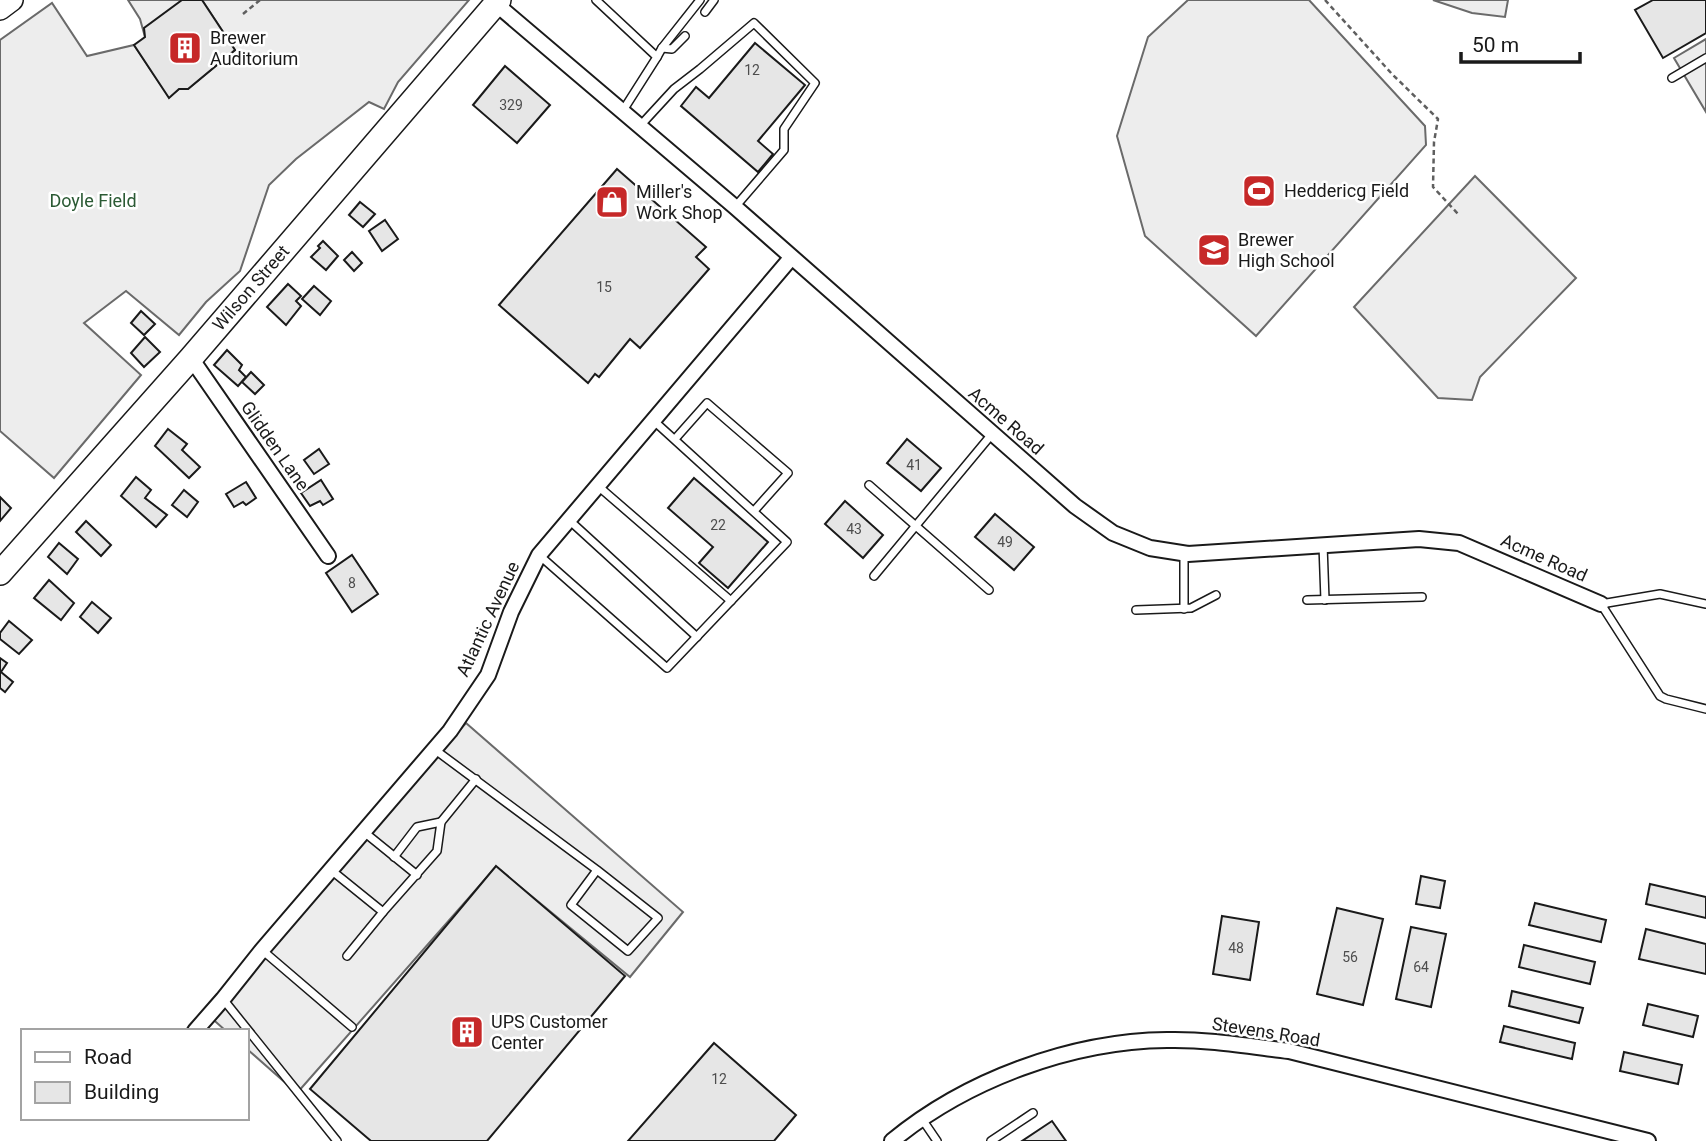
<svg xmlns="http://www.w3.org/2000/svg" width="1706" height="1141" viewBox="0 0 1706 1141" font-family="Roboto,sans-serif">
<rect width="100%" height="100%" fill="#fff"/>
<g fill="#ededed" stroke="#6a6a6a" stroke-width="2">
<path d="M 128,0 L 185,0 L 145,37 L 140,19 Z"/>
<path d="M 202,0 L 469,0 L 398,82 L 384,109 L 369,102 L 296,159 L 269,185 L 240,271 L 206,302 L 179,335 L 126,291 L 84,323 L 141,375 L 54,478 L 0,431 L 0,40 L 52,3 L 87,56 L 134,45 L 169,97 L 179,89 L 188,89 L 235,50 Z"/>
<path d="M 1188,0 L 1309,0 L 1425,126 L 1426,145 L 1256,336 L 1145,236 L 1117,136 L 1148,37 Z"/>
<path d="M 1433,0 L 1508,0 L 1505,17 L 1472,13 Z"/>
<path d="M 1706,39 L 1706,112 L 1674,58 Z"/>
<path d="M 1475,176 L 1576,278 L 1480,377 L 1472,400 L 1438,398 L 1354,307 Z"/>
<path d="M 466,723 L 683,912 L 630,977 L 496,867 L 297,1093 L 247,1049 L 247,1031 L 226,1031 L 207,1014 Z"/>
</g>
<g fill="#e6e6e6" stroke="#1a1a1a" stroke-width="2">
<path d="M 182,0 L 202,0 L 235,50 L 188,89 L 179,89 L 169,98 L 134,45 L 145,37 L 144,28 Z"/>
<path d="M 1653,0 L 1706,0 L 1706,33 L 1663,58 L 1635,10 Z"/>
<path d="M 755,43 L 805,85 L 758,141 L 773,154 L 758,172 L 681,106 L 696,87 L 709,98 Z"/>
<path d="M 505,66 L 550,105 L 517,143 L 473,105 Z"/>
<path d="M 617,169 L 706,247 L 696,257 L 709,269 L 640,348 L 630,339 L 599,377 L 595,374 L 588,383 L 499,305 Z"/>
<path d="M 360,202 L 375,214 L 363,227 L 349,215 Z"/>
<path d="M 385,220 L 398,239 L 382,251 L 369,231 Z"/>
<path d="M 323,241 L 338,256 L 326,270 L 311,257 L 320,248 L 318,246 Z"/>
<path d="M 352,252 L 362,263 L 354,271 L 344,260 Z"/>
<path d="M 288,284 L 301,296 L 296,301 L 301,306 L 286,325 L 267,307 Z"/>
<path d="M 314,286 L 331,301 L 320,315 L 302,299 Z"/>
<path d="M 141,311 L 155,324 L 144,335 L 131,323 Z"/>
<path d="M 145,337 L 160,352 L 144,367 L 131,353 Z"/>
<path d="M 227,350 L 242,365 L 239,370 L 246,377 L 238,386 L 214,365 Z"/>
<path d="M 251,372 L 264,385 L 255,394 L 242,382 Z"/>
<path d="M 168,429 L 187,444 L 182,450 L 200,467 L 189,478 L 155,446 Z"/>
<path d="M 907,439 L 941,468 L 921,491 L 887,463 Z"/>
<path d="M 319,449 L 329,464 L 314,474 L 304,460 Z"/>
<path d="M 136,477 L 151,490 L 145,498 L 167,515 L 156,527 L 121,496 Z"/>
<path d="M 694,478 L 768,542 L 728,588 L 699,563 L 713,547 L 668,508 Z"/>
<path d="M 321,480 L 333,499 L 323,505 L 320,501 L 310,506 L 301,493 Z"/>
<path d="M 246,482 L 256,498 L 246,505 L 243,502 L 234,507 L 226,494 Z"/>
<path d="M 184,490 L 198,502 L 187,517 L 172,505 Z"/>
<path d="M 0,497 L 11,508 L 0,521 Z"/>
<path d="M 845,501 L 883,535 L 863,558 L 825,524 Z"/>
<path d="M 995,514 L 1034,547 L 1014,570 L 975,537 Z"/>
<path d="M 86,521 L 111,545 L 101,556 L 76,532 Z"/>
<path d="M 59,543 L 78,559 L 67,574 L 48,557 Z"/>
<path d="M 352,555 L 378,594 L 352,612 L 326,573 Z"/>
<path d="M 49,580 L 74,603 L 61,620 L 34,598 Z"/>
<path d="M 92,602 L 111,618 L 98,633 L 80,617 Z"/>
<path d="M 9,621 L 32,640 L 19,654 L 0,639 L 0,633 Z"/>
<path d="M 0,658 L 7,663 L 1,672 L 13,682 L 5,692 L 0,688 Z"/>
<path d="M 496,866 L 625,976 L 487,1141 L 371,1141 L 310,1089 Z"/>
<path d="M 1421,876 L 1445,881 L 1440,908 L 1416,904 Z"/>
<path d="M 1650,884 L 1706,897 L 1706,918 L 1646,904 Z"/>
<path d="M 1535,903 L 1606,920 L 1601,942 L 1529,925 Z"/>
<path d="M 1337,908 L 1383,919 L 1363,1005 L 1317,994 Z"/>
<path d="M 1222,916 L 1259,922 L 1250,980 L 1213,974 Z"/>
<path d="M 1411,927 L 1446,934 L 1431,1007 L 1396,999 Z"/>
<path d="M 1646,929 L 1706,944 L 1706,974 L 1639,959 Z"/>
<path d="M 1524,945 L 1595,962 L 1590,984 L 1519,967 Z"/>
<path d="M 1512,991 L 1583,1008 L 1579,1023 L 1509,1006 Z"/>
<path d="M 1648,1004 L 1698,1016 L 1693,1037 L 1643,1025 Z"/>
<path d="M 1504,1026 L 1575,1043 L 1572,1059 L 1500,1042 Z"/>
<path d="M 714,1043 L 796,1115 L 774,1141 L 628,1141 Z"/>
<path d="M 1624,1052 L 1682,1065 L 1678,1084 L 1620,1071 Z"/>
<path d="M 1052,1121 L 1066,1141 L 1022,1141 Z"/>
</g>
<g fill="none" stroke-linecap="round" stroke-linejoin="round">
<defs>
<g id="lane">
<path d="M 596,0 L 657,57 L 622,112"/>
<path d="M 705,12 L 714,0"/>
<path d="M 662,48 L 672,49 L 685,36"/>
<path d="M 657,57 L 662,48 L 700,0"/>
<path d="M 1672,78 L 1706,58"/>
<path d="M 639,127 L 674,89 L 700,69 L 754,23 L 815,83 L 784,129 L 784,150 L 735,207"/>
<path d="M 675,439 L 707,403 L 788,473 L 754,511"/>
<path d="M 869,485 L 989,590"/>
<path d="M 598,486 L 731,601"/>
<path d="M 569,520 L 697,637"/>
<path d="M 1323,545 L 1325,600"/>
<path d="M 1184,554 L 1184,609"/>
<path d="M 539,555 L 667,668 L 787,542 L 654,421"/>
<path d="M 874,576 L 992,434"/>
<path d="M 1307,600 L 1422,597"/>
<path d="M 1706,604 L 1660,594 L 1601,604 L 1660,696 L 1666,699 L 1706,709"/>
<path d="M 1136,610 L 1191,608 L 1216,595"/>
<path d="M 434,749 L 597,870 L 571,905 L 628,951 L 658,918 L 597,870"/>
<path d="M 364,832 L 417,875"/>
<path d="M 394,857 L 417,827 L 441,822"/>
<path d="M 331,870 L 383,912 L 347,956"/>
<path d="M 383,912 L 437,851 L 441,822 L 476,779"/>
<path d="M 262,950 L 352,1027"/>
<path d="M 223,999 L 337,1141"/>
<path d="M 922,1119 L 937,1141"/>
<path d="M 991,1141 L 1033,1113"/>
</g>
<g id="street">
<path d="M 496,4 L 735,207 L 1075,506 L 1113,533 L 1150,548 L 1188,554 L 1419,539 L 1459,543 L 1601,604"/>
<path d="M 191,358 L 328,556"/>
<path d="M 195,1031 L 223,999 L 262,950 L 450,731 L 488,675 L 511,612 L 539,555 L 791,258"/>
<path d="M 892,1141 C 966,1080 1071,1041 1167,1040 C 1208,1039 1248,1046 1289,1051 L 1648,1141"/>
</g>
<path id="secondary" d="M 0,9 L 12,0"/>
<path id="primary" d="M 0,573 L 191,358 L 499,0"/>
</defs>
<use href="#lane" stroke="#1a1a1a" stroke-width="10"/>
<use href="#street" stroke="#1a1a1a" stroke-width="18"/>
<use href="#secondary" stroke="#1a1a1a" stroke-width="24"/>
<use href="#primary" stroke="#1a1a1a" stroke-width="26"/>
<g stroke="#5f5f5f" stroke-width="2.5" stroke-dasharray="5 3.5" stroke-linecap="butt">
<path d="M 1325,0 L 1392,74 L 1438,119 L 1434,142 L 1433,187 L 1458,214"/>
<path d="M 243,14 L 260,0"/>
</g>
<use href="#lane" stroke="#fff" stroke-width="7"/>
<use href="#street" stroke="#fff" stroke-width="14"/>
<use href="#secondary" stroke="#fff" stroke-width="21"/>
<use href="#primary" stroke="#fff" stroke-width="23"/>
</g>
<defs>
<symbol id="building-square" viewBox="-11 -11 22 22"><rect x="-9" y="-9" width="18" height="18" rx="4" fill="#c62828" stroke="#fff"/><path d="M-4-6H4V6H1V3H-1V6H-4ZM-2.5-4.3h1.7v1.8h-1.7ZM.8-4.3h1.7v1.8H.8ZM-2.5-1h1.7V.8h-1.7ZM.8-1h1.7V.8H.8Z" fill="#fff"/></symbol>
<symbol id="stadium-square" viewBox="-11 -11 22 22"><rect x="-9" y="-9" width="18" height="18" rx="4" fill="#c62828" stroke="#fff"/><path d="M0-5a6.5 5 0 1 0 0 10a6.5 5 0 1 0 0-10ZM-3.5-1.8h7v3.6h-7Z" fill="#fff"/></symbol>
<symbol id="shop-square" viewBox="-11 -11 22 22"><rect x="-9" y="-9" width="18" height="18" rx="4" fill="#c62828" stroke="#fff"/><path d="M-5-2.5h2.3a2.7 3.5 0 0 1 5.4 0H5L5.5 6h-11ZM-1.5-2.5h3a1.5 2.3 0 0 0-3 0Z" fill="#fff"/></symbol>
<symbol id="school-square" viewBox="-11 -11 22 22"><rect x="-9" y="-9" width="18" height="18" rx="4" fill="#c62828" stroke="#fff"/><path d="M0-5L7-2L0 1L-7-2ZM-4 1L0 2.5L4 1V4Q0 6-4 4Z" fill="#fff"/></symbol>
</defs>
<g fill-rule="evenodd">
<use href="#building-square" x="166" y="29" width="38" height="38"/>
<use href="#stadium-square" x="1240" y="172" width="38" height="38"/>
<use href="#shop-square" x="593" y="183" width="38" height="38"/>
<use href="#school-square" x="1195" y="231" width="38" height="38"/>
<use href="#building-square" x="448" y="1013" width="38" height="38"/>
</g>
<g text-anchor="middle" stroke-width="5" stroke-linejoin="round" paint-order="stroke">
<g font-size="14" fill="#4d4d4d">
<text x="752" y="75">12</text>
<text x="511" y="110">329</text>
<text x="604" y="292">15</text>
<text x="914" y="470">41</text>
<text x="718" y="530">22</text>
<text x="854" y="534">43</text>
<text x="1005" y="547">49</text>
<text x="352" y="588">8</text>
<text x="1236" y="953">48</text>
<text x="1350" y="962">56</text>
<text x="1421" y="972">64</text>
<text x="719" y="1084">12</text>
</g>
<g font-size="18" fill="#1a1a1a" stroke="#fff" text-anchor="start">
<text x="210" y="44">Brewer<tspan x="210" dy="21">Auditorium</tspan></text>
<text x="1284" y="197">Heddericg Field</text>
<text x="636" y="198">Miller's<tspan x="636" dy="21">Work Shop</tspan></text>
<text x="1238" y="246">Brewer<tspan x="1238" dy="21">High School</tspan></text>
<text x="491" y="1028">UPS Customer<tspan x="491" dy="21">Center</tspan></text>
</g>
<g font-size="18" fill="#2b5a34" stroke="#fff">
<text x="93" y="207">Doyle Field</text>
</g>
<g font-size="18" fill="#1a1a1a" stroke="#fff">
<text transform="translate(251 288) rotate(-49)" y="6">Wilson Street</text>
<text transform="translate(1006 421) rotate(41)" y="6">Acme Road</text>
<text transform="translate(275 446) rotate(55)" y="6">Glidden Lane</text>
<text transform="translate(1544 558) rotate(24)" y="6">Acme Road</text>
<text transform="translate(488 619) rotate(-65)" y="6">Atlantic Avenue</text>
<text transform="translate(1266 1032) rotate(9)" y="6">Stevens Road</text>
</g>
</g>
<rect x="21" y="1029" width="228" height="91" fill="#ffffff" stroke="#a3a3a3" stroke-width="2"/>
<rect x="35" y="1052" width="35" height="10" fill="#ffffff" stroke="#a3a3a3" stroke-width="2"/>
<text x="84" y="1064" font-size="21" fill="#1a1a1a">Road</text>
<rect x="35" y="1082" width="35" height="21" fill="#e6e6e6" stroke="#a3a3a3" stroke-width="2"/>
<text x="84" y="1099" font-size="21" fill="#1a1a1a">Building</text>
<path d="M1461 52v10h119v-10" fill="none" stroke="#1a1a1a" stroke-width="3.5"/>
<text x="1472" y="52" font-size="21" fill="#1a1a1a" stroke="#ffffff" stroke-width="5" paint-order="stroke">50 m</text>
</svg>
